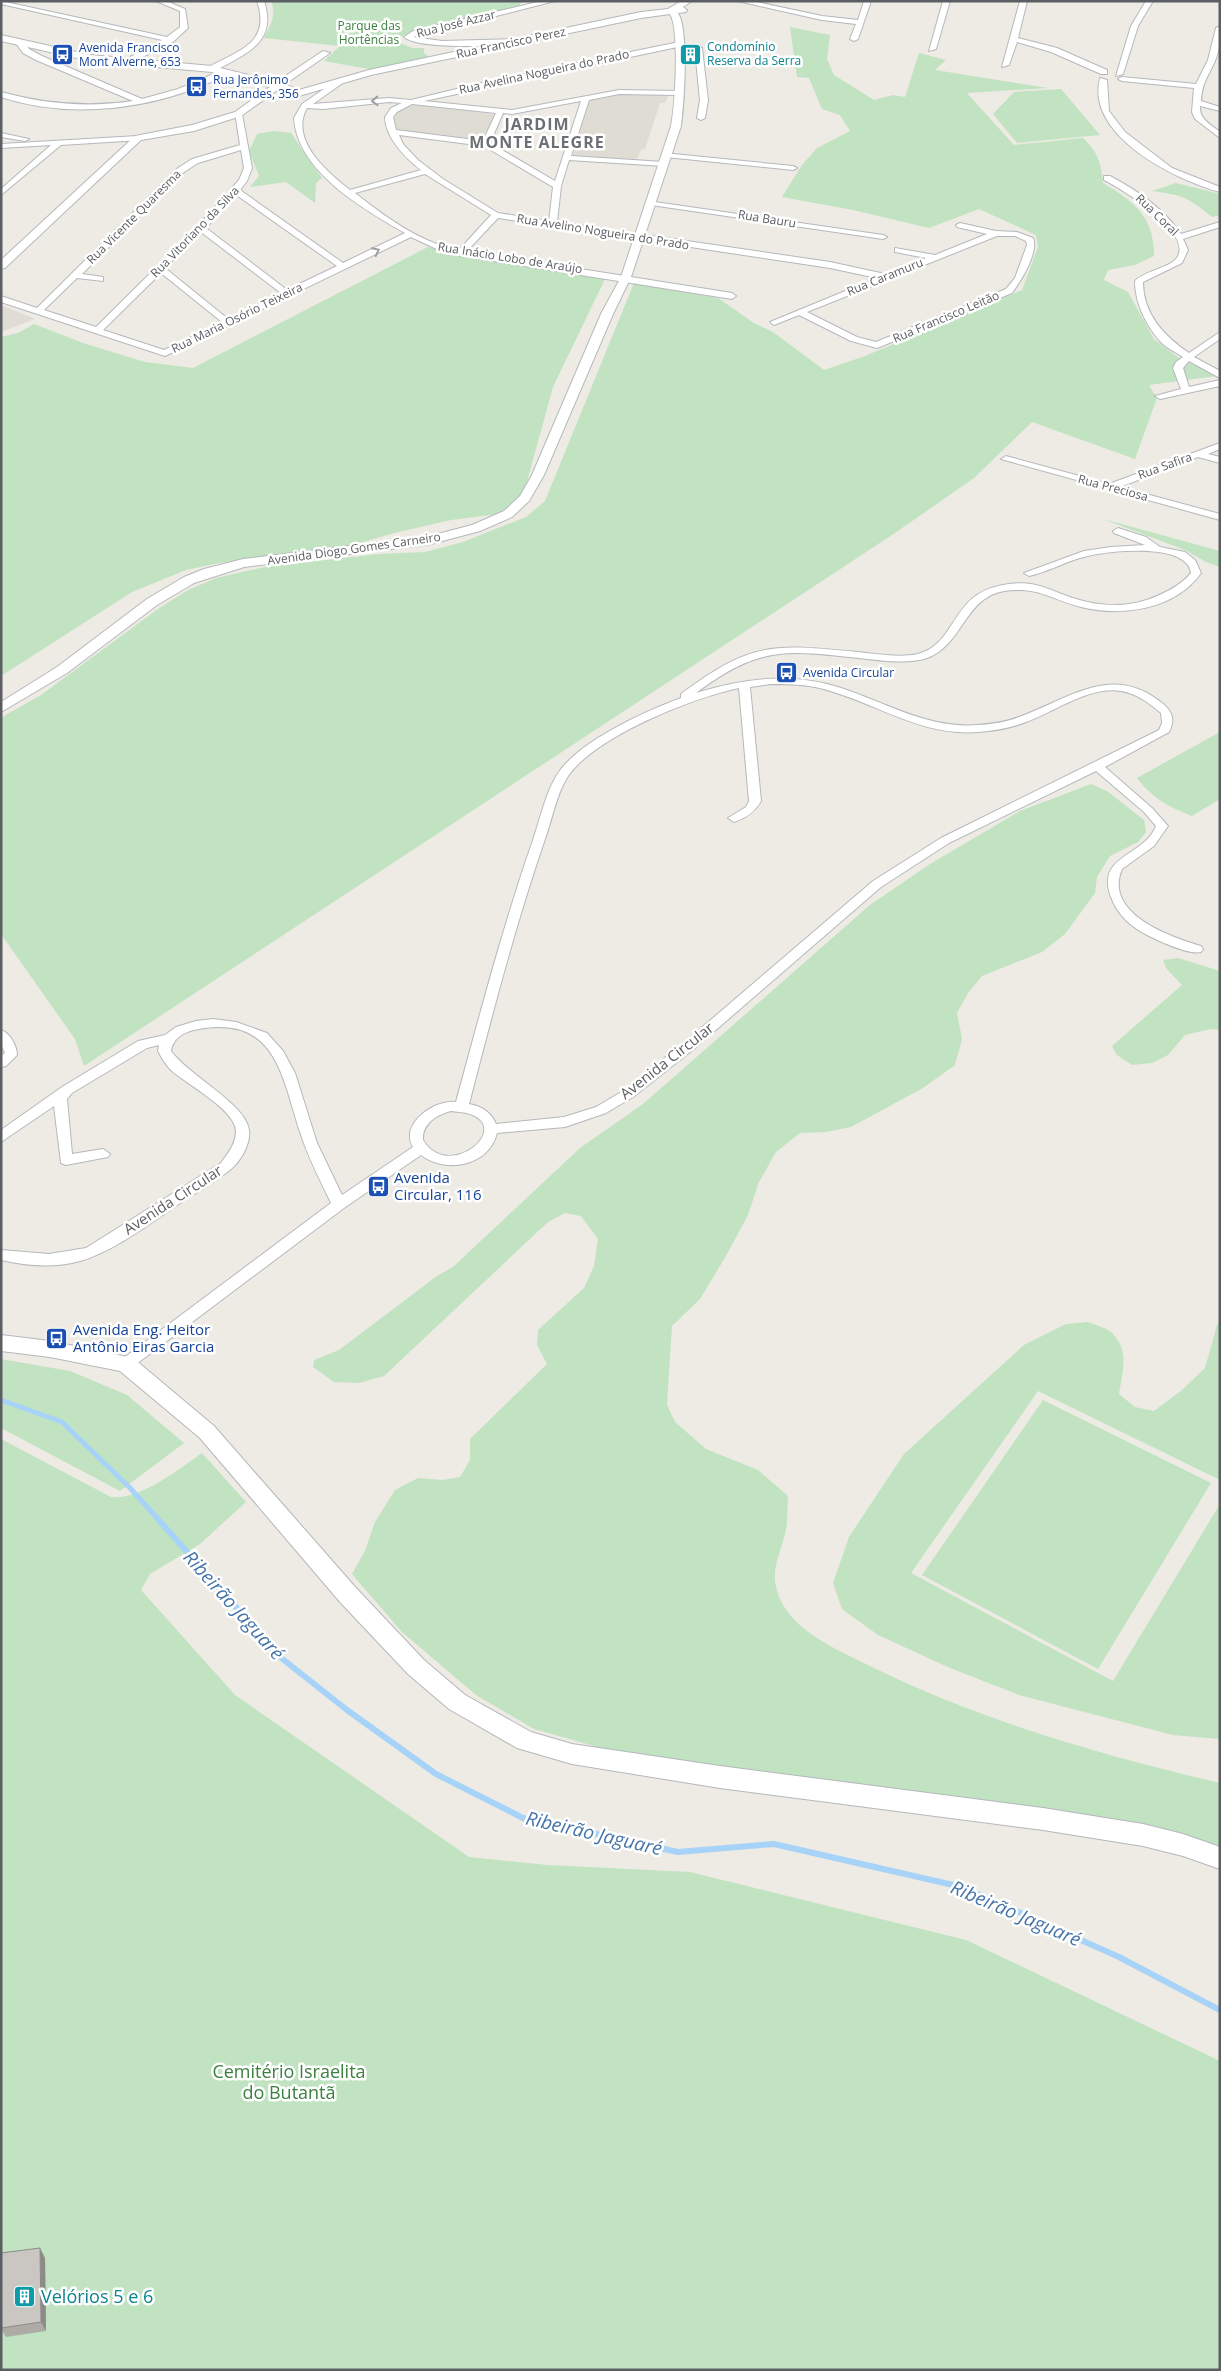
<svg xmlns="http://www.w3.org/2000/svg" width="1221" height="2371" viewBox="0 0 1221 2371" font-family="'Open Sans',sans-serif">
<rect width="100%" height="100%" fill="#edebe3"/>
<g fill="#dfdcd4">
<path d="M 633,93 L 651,93 L 668,96 L 665,103 L 660,103 L 645,149 L 641,150 L 636,161 L 572,158 L 588,101 L 615,95 Z"/>
<path d="M 418,105 L 478,112 L 495,115 L 481,141 L 397,131 L 392,125 L 394,112 L 408,106 Z"/>
<path d="M 1,305 L 35,319 L 1,332 Z"/>
</g>
<g fill="#c1e3c1">
<path d="M 271,1 L 522,1 L 518,7 L 402,36 L 399,39 L 402,44 L 413,48 L 424,48 L 424,53 L 431,58 L 374,70 L 324,61 L 340,46 L 264,38 C 270,27 277,14 271,1 Z"/>
<path d="M 790,27 L 830,35 L 827,59 L 834,75 L 874,100 L 893,95 L 905,97 L 919,53 L 946,60 L 935,70 L 1048,88 L 967,93 L 1014,145 L 1083,138 C 1098,152 1101,163 1103,183 C 1135,202 1154,217 1154,256 L 1135,265 L 1108,270 L 1104,280 L 1128,292 L 1154,339 L 1179,358 L 1217,376 L 1149,385 L 1157,398 L 1135,459 L 1032,422 L 974,478 L 895,533 L 84,1066 L 75,1039 L 1,934 L 1,719 L 4,716 L 41,695 L 158,609 L 188,590 L 216,578 L 265,567 L 378,554 L 425,552 L 463,542 L 526,517 L 545,501 L 634,283 L 718,298 L 754,323 L 773,332 L 824,370 L 865,356 L 1022,290 L 1038,247 L 1036,235 L 979,209 L 929,228 L 853,210 L 782,197 L 802,165 L 817,148 L 850,131 L 840,115 L 822,109 L 809,78 L 797,77 Z"/>
<path d="M 1061,89 L 1100,135 L 1017,143 L 993,114 L 1014,92 Z"/>
<path d="M 274,131 L 291,133 L 322,178 L 316,183 L 315,203 L 286,182 L 250,187 L 259,176 L 249,151 L 257,134 Z"/>
<path d="M 1176,183 L 1220,194 L 1220,215 L 1212,217 C 1188,197 1182,195 1152,191 Z"/>
<path d="M 428,247 L 455,255 L 606,277 L 553,387 L 523,496 L 498,514 L 451,520 L 394,533 L 349,546 L 219,563 L 186,570 L 132,592 L 1,676 L 1,337 L 18,333 L 34,324 L 83,343 L 145,362 L 193,368 Z"/>
<path d="M 1103,519 L 1220,551 L 1220,567 L 1206,562 L 1185,550 Z"/>
<path d="M 1220,732 L 1220,799 L 1192,816 C 1170,808 1151,797 1137,778 Z"/>
<path d="M 1091,784 L 1107,791 L 1144,820 L 1146,832 L 1138,842 L 1110,856 L 1097,877 L 1095,893 L 1065,934 L 1042,952 L 982,976 L 968,993 L 957,1013 L 962,1039 L 955,1065 L 923,1088 L 851,1127 L 826,1132 L 800,1133 L 776,1152 L 759,1182 L 748,1215 L 726,1256 L 700,1299 L 672,1326 L 667,1405 L 675,1422 L 706,1449 L 758,1470 L 788,1496 C 787,1507 788,1519 786,1530 C 780,1557 768,1571 780,1599 C 795,1632 836,1649 866,1664 C 978,1720 1098,1754 1220,1783 L 1220,1847 L 1156,1826 L 966,1805 L 612,1751 L 534,1729 L 476,1695 L 402,1632 L 352,1574 L 365,1551 L 375,1522 L 395,1490 L 418,1478 L 443,1480 L 460,1477 L 470,1460 L 470,1439 L 547,1364 L 537,1345 L 538,1330 L 584,1288 L 594,1266 L 598,1239 L 581,1216 L 565,1213 L 548,1222 L 384,1376 L 359,1383 L 334,1382 L 313,1367 L 314,1360 L 339,1350 L 437,1276 L 453,1267 L 580,1148 L 643,1104 L 870,905 L 930,864 L 1020,811 Z"/>
<path d="M 1178,958 L 1220,971 L 1220,1030 L 1211,1029 L 1185,1035 L 1168,1055 L 1152,1063 L 1132,1065 L 1117,1055 L 1112,1046 L 1182,985 L 1166,968 L 1163,960 Z"/>
<path d="M 1088,1322 C 1095,1325 1108,1328 1113,1334 C 1130,1352 1122,1373 1119,1394 L 1135,1407 L 1154,1411 L 1182,1390 L 1205,1368 L 1217,1325 L 1220,1322 L 1220,1480 L 1038,1391 L 911,1573 L 1113,1681 L 1220,1504 L 1220,1739 L 1173,1735 L 1019,1695 L 950,1668 L 878,1635 L 842,1609 L 833,1583 L 849,1537 L 904,1454 L 1024,1345 L 1066,1324 Z"/>
<path d="M 1,1359 L 70,1371 L 127,1395 L 184,1443 L 120,1491 L 1,1428 Z"/>
<path d="M 1043,1400 L 1211,1483 L 1098,1669 L 922,1575 Z"/>
<path d="M 1,1439 L 111,1497 C 139,1501 179,1469 202,1453 L 246,1502 L 200,1544 L 150,1574 L 141,1590 L 235,1695 L 469,1857 L 548,1865 L 690,1872 L 966,1940 L 1220,2061 L 1220,2370 L 1,2370 Z"/>
</g>
<g fill="none" stroke-linecap="round" stroke-linejoin="round">
<path stroke="#a7d3f8" stroke-width="5" d="M 1,1400 L 62,1422 L 130,1488 L 158,1519"/>
<path stroke="#a7d3f8" stroke-width="6" d="M 157,1518 L 280,1657 L 347,1710 L 436,1774 L 523,1818 L 678,1852 L 774,1844 L 962,1887 L 1119,1957 L 1220,2010"/>
<defs>
<g id="minor">
<path d="M 1,1 L 167,37 L 180,27 L 180,11 L 156,1 L 166,1 L 185,9 L 188,28 L 173,42 L 128,64 L 124,62 L 125,60 L 162,40 L 1,4 Z"/>
<path d="M 257,1 L 264,1 C 278,44 245,53 215,71 L 209,71 L 209,67 C 240,50 271,43 257,1 Z"/>
<path d="M 542,1 L 555,1 L 413,37 L 442,41 L 521,39 L 525,41 L 524,43 C 502,46 419,50 404,37 L 413,31 Z"/>
<path d="M 738,1 L 752,1 L 822,16 L 858,20 L 864,1 L 871,1 L 858,39 L 854,41 L 850,39 L 856,24 L 822,20 Z"/>
<path d="M 943,1 L 950,1 L 936,49 L 929,51 Z"/>
<path d="M 1020,1 L 1027,1 L 1018,38 L 1057,48 L 1107,70 L 1107,74 L 1101,74 L 1051,52 L 1017,42 L 1009,65 L 1002,67 Z"/>
<path d="M 1146,1 L 1153,1 L 1138,26 L 1123,74 L 1116,76 L 1131,26 Z"/>
<path d="M 1220,26 C 1220,38 1220,50 1215,61 C 1208,77 1202,83 1201,101 L 1220,107 L 1220,111 L 1200,106 C 1199,119 1210,124 1220,132 L 1220,138 L 1195,119 L 1192,112 L 1194,88 L 1122,81 L 1118,79 L 1122,77 L 1196,84 L 1208,60 L 1216,28 Z"/>
<path d="M 16,40 L 22,40 L 29,49 L 42,56 L 142,99 L 178,89 L 223,70 L 230,72 C 222,79 209,82 199,87 C 138,111 64,118 1,97 L 1,92 C 45,104 87,108 133,101 L 36,60 L 23,53 L 15,42 Z"/>
<path d="M 679,42 L 682,42 L 682,46 L 424,101 L 512,110 L 619,90 L 682,91 L 682,95 L 679,95 L 619,94 L 589,100 L 571,156 L 664,162 L 668,164 L 664,166 L 569,160 L 561,186 L 557,222 L 830,262 L 885,274 L 926,258 L 895,252 L 895,248 L 935,255 L 987,234 L 957,227 L 956,225 L 960,223 L 996,231 L 1017,232 L 1033,238 C 1039,252 1021,281 1012,293 L 877,348 L 851,341 L 799,315 L 774,325 L 770,322 L 877,278 L 830,268 L 498,218 L 467,251 L 732,293 L 736,296 L 732,299 L 461,256 L 443,252 L 411,237 L 165,356 L 1,302 L 1,296 L 37,308 L 178,168 L 192,159 L 240,145 L 235,112 L 242,114 L 252,168 L 247,181 L 240,190 L 343,263 L 405,233 C 363,209 297,171 294,118 L 302,104 L 337,80 L 344,82 L 313,104 L 389,98 L 411,100 L 490,81 ZM 581,101 L 555,181 L 490,143 L 503,113 L 512,114 ZM 389,102 L 402,103 L 391,108 L 385,117 C 385,137 405,158 421,170 L 350,190 C 327,172 289,140 307,108 L 323,109 ZM 412,104 L 496,113 L 483,141 L 396,130 L 393,117 L 397,112 ZM 399,135 L 484,146 L 553,187 L 549,221 L 498,213 L 443,179 L 418,160 L 403,144 ZM 241,150 L 244,168 L 239,180 L 198,226 L 96,327 L 44,310 L 77,278 L 103,281 L 103,277 L 82,274 L 184,172 L 198,163 ZM 425,174 L 491,215 L 459,250 C 422,244 384,216 355,193 ZM 235,194 L 337,266 L 287,290 L 206,228 ZM 201,232 L 281,293 L 228,319 L 165,268 ZM 997,236 L 1015,236 L 1026,241 L 1027,245 L 1015,278 L 1006,289 L 876,342 L 857,337 L 807,312 ZM 161,273 L 222,322 L 164,350 L 103,330 Z"/>
<path d="M 698,46 L 702,48 L 708,100 L 705,118 L 701,120 L 697,118 L 700,100 L 695,50 L 679,51 L 675,49 Z"/>
<path d="M 323,51 L 330,53 L 281,87 L 275,87 L 275,83 Z"/>
<path d="M 1100,78 L 1107,80 L 1109,111 L 1125,132 L 1172,168 L 1220,187 L 1220,192 C 1176,180 1085,136 1100,78 Z"/>
<path d="M 1,133 L 29,139 L 25,141 L 1,137 Z"/>
<path d="M 138,136 L 141,136 L 141,140 L 61,145 L 1,195 L 1,189 L 51,145 L 1,148 L 1,144 Z"/>
<path d="M 663,153 L 793,166 L 797,168 L 793,170 L 666,157 L 663,157 Z"/>
<path d="M 1104,176 L 1110,176 C 1138,191 1163,208 1181,234 L 1220,222 L 1220,227 L 1183,239 L 1188,250 L 1182,263 L 1143,282 C 1143,314 1164,336 1189,353 L 1220,332 L 1220,339 L 1194,357 L 1220,371 L 1220,378 L 1189,361 L 1183,368 L 1189,387 L 1220,380 L 1220,386 L 1160,399 L 1155,396 L 1181,389 L 1173,368 L 1176,362 L 1183,357 C 1176,352 1166,348 1160,341 C 1146,325 1135,303 1135,281 C 1145,270 1172,268 1178,256 C 1191,231 1122,189 1104,180 Z"/>
<path d="M 648,201 L 883,235 L 887,237 L 883,239 L 651,205 L 648,205 Z"/>
<path d="M 1220,443 L 1220,449 L 1208,454 L 1220,457 L 1220,463 L 1198,457 L 1120,487 L 1220,514 L 1220,520 L 1001,459 L 1006,456 L 1109,484 Z"/>
<path d="M 1118,528 L 1146,537 L 1160,547 L 1185,552 L 1195,560 L 1201,573 C 1175,610 1121,617 1081,607 C 1050,599 1038,586 1004,591 C 964,598 963,645 927,658 C 908,664 886,661 867,659 C 789,651 763,643 696,693 C 744,678 792,672 841,688 C 887,703 928,729 978,725 C 992,724 1006,722 1019,717 C 1069,699 1112,662 1162,703 C 1173,712 1175,720 1169,732 L 1105,767 L 1152,808 L 1168,826 L 1154,846 L 1122,869 C 1103,914 1171,937 1201,946 L 1203,949 L 1201,952 C 1189,955 1159,941 1147,935 C 1131,927 1117,914 1111,897 C 1095,855 1144,857 1156,826 L 1144,812 L 1096,771 L 949,843 L 881,887 L 695,1048 L 633,1097 L 606,1113 L 565,1127 L 497,1133 C 489,1166 446,1174 421,1155 L 344,1208 L 131,1368 L 126,1370 L 121,1368 L 119,1364 L 121,1360 L 331,1203 C 320,1180 308,1157 300,1132 C 282,1078 277,1015 199,1029 C 186,1031 173,1037 171,1051 C 188,1075 246,1104 249,1130 C 251,1144 240,1162 230,1170 C 216,1181 200,1190 185,1200 C 154,1220 116,1251 80,1261 C 55,1268 27,1266 1,1260 L 1,1250 L 49,1254 L 86,1248 L 221,1163 C 228,1153 236,1144 236,1131 C 235,1109 187,1085 171,1070 C 166,1065 161,1057 158,1051 L 159,1045 L 147,1048 L 72,1093 L 67,1099 L 72,1154 L 103,1149 L 110,1154 L 108,1157 L 66,1165 L 61,1163 L 54,1106 L 1,1142 L 1,1130 L 62,1087 L 138,1041 L 165,1035 L 176,1027 L 196,1021 L 213,1019 L 236,1022 L 267,1033 L 283,1051 L 295,1073 L 317,1143 L 342,1195 L 413,1147 C 399,1124 435,1099 456,1102 C 480,1014 503,926 533,840 C 541,817 546,789 561,769 C 586,738 644,712 681,698 L 681,694 C 752,641 773,644 858,652 C 877,654 899,658 918,654 C 958,643 950,594 1003,585 C 1037,579 1046,590 1076,599 C 1102,607 1131,608 1157,596 C 1169,591 1182,584 1191,573 C 1190,569 1189,565 1186,563 C 1168,544 1103,551 1080,558 C 1063,563 1047,572 1029,576 L 1024,573 L 1084,551 L 1111,547 L 1145,545 L 1114,533 L 1113,531 ZM 770,684 C 785,684 800,684 815,687 C 871,699 918,737 978,732 C 994,731 1011,728 1026,722 C 1057,711 1095,681 1129,693 C 1142,697 1151,705 1161,713 L 1162,723 L 1159,730 L 941,838 L 873,881 L 685,1042 L 623,1091 L 596,1107 L 564,1117 L 496,1124 C 491,1112 481,1106 469,1104 C 492,1015 515,926 545,839 C 553,817 557,790 571,772 C 602,734 692,698 739,688 L 749,801 L 746,807 L 728,818 L 734,822 C 746,818 755,812 761,801 L 750,687 ZM 451,1111 C 457,1112 464,1112 470,1114 C 513,1129 448,1182 423,1140 C 422,1124 436,1115 451,1111 Z"/>
<path d="M 1,1030 C 10,1033 17,1046 17,1055 L 6,1066 L 1,1067 L 1,1056 L 5,1053 L 1,1044 Z"/>
</g>
<path id="tertiary" d="M 681,1 L 692,1 L 683,7 L 687,10 L 686,12 L 678,13 C 689,30 684,104 681,126 L 631,277 L 613,314 L 544,475 L 529,501 L 512,517 L 480,531 L 431,544 L 244,567 L 194,583 L 157,605 L 67,673 L 1,712 L 1,702 L 57,667 L 147,599 L 184,577 L 204,569 L 243,559 L 430,536 L 472,525 L 504,511 L 520,496 L 532,475 L 601,314 L 621,277 L 671,126 C 675,106 680,30 670,14 L 641,18 L 371,75 L 299,96 L 279,89 L 241,116 L 194,131 L 141,140 L 5,268 L 1,269 L 1,260 L 135,136 L 192,125 L 235,112 L 270,87 L 212,72 L 90,61 L 1,41 L 1,35 L 90,55 L 212,66 L 281,83 L 299,90 L 369,70 L 641,12 L 668,9 Z"/>
<path id="secondary" d="M 1,1335 L 50,1341 L 133,1358 L 214,1426 L 356,1588 L 424,1660 L 465,1695 L 531,1732 L 572,1744 L 720,1766 L 1043,1808 L 1143,1824 L 1183,1834 L 1220,1847 L 1220,1869 L 1183,1856 L 1143,1846 L 1043,1830 L 720,1788 L 572,1764 L 517,1748 L 449,1709 L 408,1674 L 340,1602 L 200,1438 L 120,1371 L 50,1357 L 1,1351 Z"/>
</defs>
<use href="#minor" stroke="#b5b8bc" stroke-width="2"/>
<use href="#tertiary" stroke="#b5b8bc" stroke-width="2"/>
<use href="#secondary" stroke="#b4b7bc" stroke-width="2"/>
<use href="#minor" fill="#fff" fill-rule="evenodd"/>
<use href="#tertiary" fill="#fff" fill-rule="evenodd"/>
<use href="#secondary" fill="#fff" fill-rule="evenodd"/>
</g>
<path fill="#aeaba7" d="M 1,2253 L 45,2258 L 46,2331 L 6,2337 L 1,2329 Z"/>
<path fill="#8d8b88" d="M 40,2248 L 45,2258 L 46,2331 L 41,2322 Z"/>
<path fill="#cac7c2" stroke="#8d8b88" d="M 40,2248 L 41,2322 L 1,2328 L 1,2253 Z"/>
<defs><path id="oneway-chevron" d="M-2-3.5L2.5 0L-2 3.5" fill="none" stroke-width="1.6" stroke-linecap="round" stroke-linejoin="round" transform="scale(1.25)"/></defs>
<g stroke="#9d9ea1">
<use href="#oneway-chevron" transform="translate(375 101) rotate(178)"/>
<use href="#oneway-chevron" transform="translate(376 251) rotate(-26)"/>
</g>
<defs>
<symbol id="building-square" viewBox="-11 -11 22 22"><rect x="-9" y="-9" width="18" height="18" rx="4" fill="#0f9aa8" stroke="#fff"/><path d="M-4-6H4V6H1V3H-1V6H-4ZM-2.5-4.3h1.7v1.8h-1.7ZM.8-4.3h1.7v1.8H.8ZM-2.5-1h1.7V.8h-1.7ZM.8-1h1.7V.8H.8Z" fill="#fff"/></symbol>
<symbol id="bus-square" viewBox="-11 -11 22 22"><rect x="-9" y="-9" width="18" height="18" rx="4" fill="#1a4fb4" stroke="#fff"/><path d="M-5-6H5V4H4V6H2V4H-2V6H-4V4H-5ZM-3.5-4V0h7V-4ZM-3.5 1.2v1.5H-2V1.2ZM2 1.2v1.5H3.5V1.2Z" fill="#fff"/></symbol>
</defs>
<g fill-rule="evenodd">
<use href="#building-square" x="678" y="42" width="25" height="25"/>
<use href="#bus-square" x="50" y="42" width="25" height="25"/>
<use href="#bus-square" x="184" y="74" width="25" height="25"/>
<use href="#bus-square" x="774" y="660" width="25" height="25"/>
<use href="#bus-square" x="366" y="1174" width="25" height="25"/>
<use href="#bus-square" x="44" y="1326" width="25" height="25"/>
<use href="#building-square" x="12" y="2284" width="25" height="25"/>
</g>
<g text-anchor="middle" stroke-width="5" stroke-linejoin="round" paint-order="stroke">
<g font-size="12" fill="#5b5e62" stroke="#fff">
<text transform="translate(456 24) rotate(-14)" y="4">Rua José Azzar</text>
<text transform="translate(511 43) rotate(-12)" y="4">Rua Francisco Perez</text>
<text transform="translate(544 72) rotate(-12)" y="4">Rua Avelina Nogueira do Prado</text>
<text transform="translate(1157 215) rotate(44)" y="4">Rua Coral</text>
<text transform="translate(134 217) rotate(-45)" y="4">Rua Vicente Quaresma</text>
<text transform="translate(767 219) rotate(9)" y="4">Rua Bauru</text>
<text transform="translate(195 232) rotate(-46)" y="4">Rua Vitoriano da Silva</text>
<text transform="translate(603 232) rotate(9)" y="4">Rua Avelino Nogueira do Prado</text>
<text transform="translate(510 258) rotate(9)" y="4">Rua Inácio Lobo de Araújo</text>
<text transform="translate(885 277) rotate(-22)" y="4">Rua Caramuru</text>
<text transform="translate(946 317) rotate(-23)" y="4">Rua Francisco Leitão</text>
<text transform="translate(237 318) rotate(-26)" y="4">Rua Maria Osório Teixeira</text>
<text transform="translate(1165 466) rotate(-20)" y="4">Rua Safira</text>
<text transform="translate(1113 488) rotate(15)" y="4">Rua Preciosa</text>
<text transform="translate(354 549) rotate(-8)" y="4">Avenida Diogo Gomes Carneiro</text>
</g>
<g font-size="12" fill="#3b813f" stroke="#fff">
<text x="369" y="30">Parque das<tspan x="369" dy="14">Hortências</tspan></text>
</g>
<g font-size="12" fill="#0d838f" stroke="#fff" text-anchor="start">
<text x="707" y="51">Condomínio<tspan x="707" dy="14">Reserva da Serra</tspan></text>
</g>
<g font-size="12" fill="#164399" stroke="#fff" text-anchor="start">
<text x="79" y="52">Avenida Francisco<tspan x="79" dy="14">Mont Alverne, 653</tspan></text>
<text x="213" y="84">Rua Jerônimo<tspan x="213" dy="14">Fernandes, 356</tspan></text>
<text x="803" y="677">Avenida Circular</text>
</g>
<g font-size="15" fill="#5b5e62" stroke="#fff">
<text transform="translate(667 1061) rotate(-38)" y="5">Avenida Circular</text>
<text transform="translate(173 1200) rotate(-33)" y="5">Avenida Circular</text>
</g>
<g font-size="15" fill="#164399" stroke="#fff" text-anchor="start">
<text x="394" y="1183">Avenida<tspan x="394" dy="17">Circular, 116</tspan></text>
<text x="73" y="1335">Avenida Eng. Heitor<tspan x="73" dy="17">Antônio Eiras Garcia</tspan></text>
</g>
<g font-size="16" font-weight="bold" letter-spacing="1" fill="#6c7074" stroke="#fff">
<text x="537" y="130">JARDIM<tspan x="537" dy="18">MONTE ALEGRE</tspan></text>
</g>
<g font-size="18" fill="#3b813f" stroke="#fff">
<text x="289" y="2078">Cemitério Israelita<tspan x="289" dy="21">do Butantã</tspan></text>
</g>
<g font-size="18" fill="#0d838f" stroke="#fff" text-anchor="start">
<text x="41" y="2303">Velórios 5 e 6</text>
</g>
<g font-size="19" font-style="italic" fill="#4574a9" stroke="#fff">
<text transform="translate(234 1605) rotate(48)" y="7">Ribeirão Jaguaré</text>
<text transform="translate(594 1833) rotate(13)" y="7">Ribeirão Jaguaré</text>
<text transform="translate(1016 1913) rotate(23)" y="7">Ribeirão Jaguaré</text>
</g>
</g>
<rect width="1221" height="2371" fill="none" stroke="#5b5e62" stroke-width="5"/>
</svg>
